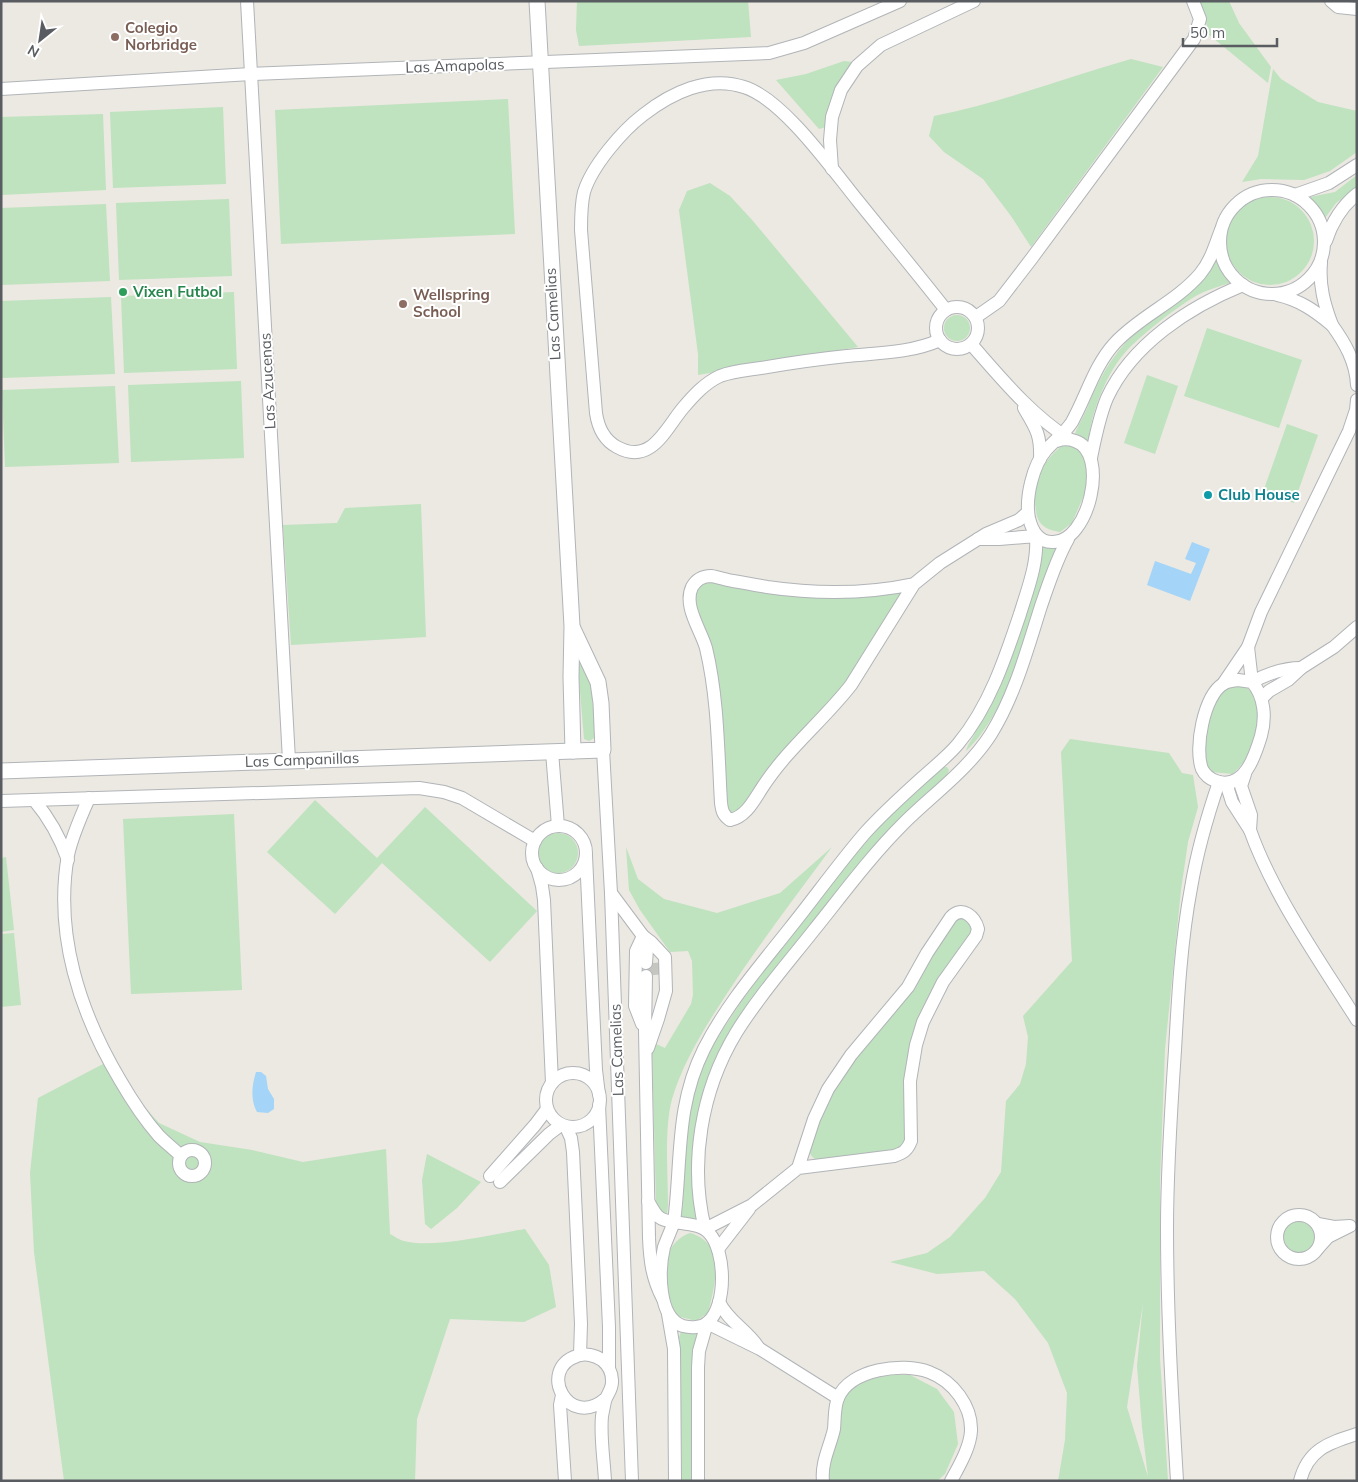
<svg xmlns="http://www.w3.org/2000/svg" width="1358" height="1482" viewBox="0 0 1358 1482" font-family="Mulish,sans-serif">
<rect width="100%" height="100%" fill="#ebe9e1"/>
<g fill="#bfe2bf" fill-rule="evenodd">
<path d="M 577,1 L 748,1 L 751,37 L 579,46 L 576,30 Z"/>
<path d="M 1197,1 L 1229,1 L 1239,23 L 1271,67 L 1268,83 L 1208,34 L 1206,22 Z"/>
<path d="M 1131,59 L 1163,67 L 1031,247 L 1011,216 L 983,179 L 944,152 L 929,136 L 934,116 C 1001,103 1066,77 1131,59 Z"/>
<path d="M 844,61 L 852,62 C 837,86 828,98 826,127 L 819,129 L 776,80 L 806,74 Z"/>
<path d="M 1273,69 L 1281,79 L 1318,102 L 1357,111 L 1357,152 L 1330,171 L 1304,180 L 1261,179 L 1242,182 L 1258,156 Z"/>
<path d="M 508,99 L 515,234 L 281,244 L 275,110 Z"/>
<path d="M 223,107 L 226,184 L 113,188 L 110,112 Z"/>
<path d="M 103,114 L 106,190 L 1,195 L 1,117 Z"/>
<path d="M 1357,175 L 1357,188 L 1336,203 L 1325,218 L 1310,197 L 1335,192 Z"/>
<path d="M 710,183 L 730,196 L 753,221 L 858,347 L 698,375 L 698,354 L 679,210 L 687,191 Z"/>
<circle cx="1270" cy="241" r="44"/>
<path d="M 229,199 L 232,276 L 119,280 L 116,203 Z"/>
<path d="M 106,204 L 110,281 L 1,285 L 1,208 Z"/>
<path d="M 1217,258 L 1220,266 L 1233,282 C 1220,286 1206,290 1194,297 C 1173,310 1138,337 1123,355 C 1106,375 1089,417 1089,443 L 1075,434 C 1078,425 1084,416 1088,406 C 1100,377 1114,351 1139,330 C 1168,307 1200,292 1217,258 Z"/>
<path d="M 234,292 L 237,369 L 124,373 L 121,296 Z"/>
<path d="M 111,297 L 115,374 L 2,378 L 1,301 Z"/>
<circle cx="957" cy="328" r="13"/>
<path d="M 1207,328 L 1302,360 L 1279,428 L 1184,396 Z"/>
<path d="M 1147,375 L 1178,386 L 1155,454 L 1124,443 Z"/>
<path d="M 241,381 L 244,458 L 131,462 L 128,385 Z"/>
<path d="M 115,386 L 119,463 L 5,467 L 2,390 Z"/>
<path d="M 1287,424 L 1318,435 L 1294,503 L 1263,492 Z"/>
<path d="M 1065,444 L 1075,445 L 1088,464 L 1087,488 L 1072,523 L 1060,532 C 1055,531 1049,530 1045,527 C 1039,523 1037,518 1036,511 C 1031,485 1043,458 1065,444 Z"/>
<path d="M 421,504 L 426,637 L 291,645 L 283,525 L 337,523 L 345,508 Z"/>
<path d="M 1042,544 L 1058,547 L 1052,557 C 1034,612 1009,713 966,751 C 968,741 977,736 977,724 L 1034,588 L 1041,565 Z"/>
<path d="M 699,579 L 858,591 L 914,584 L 851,685 L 743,815 L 725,817 L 718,743 L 691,589 Z"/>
<path d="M 577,655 L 591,684 L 595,730 L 594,738 L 589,741 L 584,739 Z"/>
<path d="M 1234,685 C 1237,686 1242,686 1245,687 C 1267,698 1256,743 1246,759 C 1243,764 1237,769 1233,774 L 1211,772 C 1193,749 1207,696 1234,685 Z"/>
<path d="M 1070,739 L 1169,753 L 1182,773 L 1193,775 L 1198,807 L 1188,842 L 1181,890 L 1165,1049 L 1160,1181 L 1160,1358 L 1168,1481 L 1058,1481 L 1065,1440 L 1067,1393 L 1048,1343 L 1015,1299 L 984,1271 L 937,1274 L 890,1262 L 927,1253 L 950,1237 L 985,1198 L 1001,1172 L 1006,1101 L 1020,1084 L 1026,1064 L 1028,1037 L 1023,1016 L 1072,961 L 1061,752 ZM 1143,1303 L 1137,1366 L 1142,1427 L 1148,1477 L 1127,1407 Z"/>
<path d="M 942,767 L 947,767 L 949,770 L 947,775 L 888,832 L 851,873 L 738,1022 L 713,1064 L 699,1107 L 692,1181 L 697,1219 L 681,1218 L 683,1201 L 685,1139 L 689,1102 L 709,1050 L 752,986 L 855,853 L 910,795 Z"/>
<path d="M 315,800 L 377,858 L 425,807 L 537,911 L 490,962 L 382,863 L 335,914 L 267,852 Z"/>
<path d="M 234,814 L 242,990 L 131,994 L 123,819 Z"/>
<circle cx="558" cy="853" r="20"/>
<path d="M 626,847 L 638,879 L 664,899 L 717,913 L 780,893 L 832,847 C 796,896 759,944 726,995 C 705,1027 683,1062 672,1099 C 664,1129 668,1173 668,1205 L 667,1214 L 660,1213 L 656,1203 L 652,1051 L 654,1043 L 665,1048 L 691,1004 L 693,995 L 692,961 L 688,951 L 670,952 L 640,910 L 629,890 Z"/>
<path d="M 6,857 L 14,930 L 1,932 L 1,858 Z"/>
<path d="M 955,917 L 969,921 C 970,924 972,929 971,932 C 970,944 958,951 951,960 C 941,973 932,990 924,1005 C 902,1047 904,1094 906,1140 L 898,1149 L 817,1160 C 814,1158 810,1156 810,1152 C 808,1141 824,1107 830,1096 Z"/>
<path d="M 14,933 L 21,1005 L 1,1007 L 1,934 Z"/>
<path d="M 105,1063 L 159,1123 L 200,1142 L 252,1150 L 303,1162 L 386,1149 L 390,1234 C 394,1236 399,1240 404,1241 C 432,1249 494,1234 525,1229 L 549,1265 L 556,1307 L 524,1322 L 450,1319 L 417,1419 L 415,1481 L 64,1481 L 34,1252 L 30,1173 L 38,1098 Z"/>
<path d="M 427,1154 L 481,1182 L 457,1208 L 431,1229 L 425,1224 L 422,1180 Z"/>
<circle cx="1299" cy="1238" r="18"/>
<path d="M 690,1233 C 727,1243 715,1285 708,1313 L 696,1321 L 677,1316 C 674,1311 669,1305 668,1299 C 661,1274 663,1243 690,1233 Z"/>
<path d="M 681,1332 L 698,1334 L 694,1353 L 691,1481 L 682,1481 L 680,1351 L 679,1337 Z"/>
<path d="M 887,1375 L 910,1375 L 937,1389 L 954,1412 L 958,1444 L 945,1474 L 937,1481 L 827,1481 L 840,1406 L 846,1395 L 861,1382 Z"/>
</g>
<g fill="#a4d4f8">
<path d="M 1192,542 L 1210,549 L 1190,601 L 1147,585 L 1155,561 L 1191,574 L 1196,563 L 1185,559 Z"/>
<path d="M 256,1072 L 261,1072 L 266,1076 L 268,1089 L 274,1099 L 274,1109 L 268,1113 L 257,1112 C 250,1099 252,1085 256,1072 Z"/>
</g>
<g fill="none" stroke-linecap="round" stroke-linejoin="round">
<path stroke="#c6c6c1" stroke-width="12" stroke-dasharray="12 6" stroke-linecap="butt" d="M 653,963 L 654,976"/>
<defs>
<g id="minor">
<path d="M 247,1 L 289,760"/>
<path d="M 1331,1 L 1338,7 L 1357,9"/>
<path d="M 1,89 L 251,74 L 769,53 L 804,43 L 900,1"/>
<path d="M 832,169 L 830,140 L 832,117 L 841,90 L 857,66 L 881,45 L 974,1"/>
<circle cx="1272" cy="242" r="52"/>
<path d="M 1295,195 L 1329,183 L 1357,165"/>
<path d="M 1326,241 C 1332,222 1341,207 1357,194"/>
<path d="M 1277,295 C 1300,300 1315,311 1332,325 C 1324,304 1319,285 1321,263"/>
<circle cx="957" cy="328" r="21"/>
<path d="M 976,317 L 999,301 L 1032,258 L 1194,39 L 1200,19 L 1193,1"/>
<path d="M 1332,325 C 1345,343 1356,362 1357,385"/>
<path d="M 940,340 C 911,353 878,353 847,356 C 818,359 790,363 761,368 C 748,370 733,371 720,376 C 705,383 694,395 683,408 C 666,428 651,466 617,447 C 604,440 598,427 596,413 L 581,230 C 581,218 581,204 584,192 C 592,166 622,131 643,115 C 671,93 708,75 744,87 C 783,99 832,169 858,201 C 887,237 917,273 946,310"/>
<path d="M 971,344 C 1001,378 1030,414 1069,439"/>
<path d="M 1024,408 C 1036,428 1041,435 1040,459"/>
<path d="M 1057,441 C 1062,439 1069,439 1075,441 C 1110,452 1089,544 1052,542 C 1038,542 1032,531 1029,518 C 1025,498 1033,465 1046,450 C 1055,440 1065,433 1072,422 C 1087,395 1094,366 1115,343 C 1140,316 1176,302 1200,274 C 1211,261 1215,245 1221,230"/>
<path d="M 1091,458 C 1095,438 1099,417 1107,398 C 1132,344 1189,307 1243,285"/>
<path d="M 914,584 C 867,594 815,594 767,587 C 756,585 745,583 733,581 C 726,580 718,577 711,576 C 703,576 696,580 692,587 C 683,606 701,630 706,648 C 718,698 718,751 721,803 C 722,811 723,815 730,820 C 746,817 754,800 762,788 C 787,749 823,721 851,685 L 914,584 L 940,563 L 986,534 L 1019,520 L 1028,512"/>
<path d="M 1248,647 L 1252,682 C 1267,674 1284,668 1301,668"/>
<path d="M 1238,680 L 1252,682 C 1265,697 1266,718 1261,736 C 1255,756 1244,791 1216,781 C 1210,779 1205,775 1202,769 C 1194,748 1204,696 1223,684 C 1228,681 1233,681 1238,680 Z"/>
<path d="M 1223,684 L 1248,647 L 1261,612 L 1349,431 L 1356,410 L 1357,400"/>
<path d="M 1262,698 L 1269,691 L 1288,680 L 1301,668 L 1334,647 L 1357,627"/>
<path d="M 603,750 L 611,893 L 632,1481"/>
<path d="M 552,752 L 558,826"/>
<path d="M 1226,783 L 1232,802 L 1250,830 L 1251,815 L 1241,786 L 1245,774"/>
<path d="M 89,798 C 81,816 72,836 68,855 C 54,934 80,1013 120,1080 C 131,1099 144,1119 159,1136 C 166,1143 174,1149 181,1156"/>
<path d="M 34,800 C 50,819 60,837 68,860"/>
<path d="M 1,801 L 419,788 L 444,792 L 462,798 L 535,841"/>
<circle cx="559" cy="853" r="27"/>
<path d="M 1250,830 C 1273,895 1320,961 1357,1020"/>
<path d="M 586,856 L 596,1070 L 599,1095"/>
<path d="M 537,868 L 542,886 L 544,900 L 552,1083"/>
<path d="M 611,893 L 643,936 L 647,949 L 646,963"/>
<path d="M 646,976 L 645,1031 L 649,1238 C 650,1261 652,1278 663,1299"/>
<path d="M 642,1024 L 635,1006 L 636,951 L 643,936 L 651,942 L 665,957 L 666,991 L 658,1019 L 648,1048"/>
<circle cx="573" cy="1100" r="27"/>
<path d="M 599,1105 L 609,1327 L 609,1367"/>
<path d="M 566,1127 L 571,1138 L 573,1152 L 581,1324 L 580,1355"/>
<circle cx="192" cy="1163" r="13"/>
<path d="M 798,1168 L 814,1119 L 828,1089 L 851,1055 L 908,987 L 927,953 L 951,917 C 962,905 975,917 978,929 L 976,936 L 943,982 L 923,1022 L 916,1045 L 910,1081 L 911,1141 C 907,1151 903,1153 894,1156 L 798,1168 L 752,1205 L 705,1229 C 689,1164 701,1091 736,1033 C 758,997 788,963 814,930 C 843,894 870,857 903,824 C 932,795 968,770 991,734 C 1015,695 1027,650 1041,606 C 1049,583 1056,560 1068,539"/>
<path d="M 490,1176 L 535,1125 L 547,1109"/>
<path d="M 500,1182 L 549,1134 L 561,1125"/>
<path d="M 648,1201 C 656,1215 657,1220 674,1222 C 682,1161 675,1107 704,1049 C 726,1005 760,966 790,928 C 815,897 839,863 865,833 C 883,813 903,795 923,777 C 935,766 948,756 958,744 C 989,707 1005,659 1020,614 C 1028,588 1038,563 1036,536 L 999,539 L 978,539"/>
<circle cx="1299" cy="1237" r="22"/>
<path d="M 674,1222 C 685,1224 701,1224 709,1233 C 726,1251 727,1306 708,1322 C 702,1328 691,1328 683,1326 C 657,1318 659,1268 664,1247 C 667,1239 671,1230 674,1222 Z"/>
<path d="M 1318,1224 L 1334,1227 L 1350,1226 L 1328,1237 L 1319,1247"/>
<path d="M 718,1249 L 749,1209"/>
<path d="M 719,1302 C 728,1321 747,1330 758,1347"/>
<path d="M 668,1314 L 674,1349 L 675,1481"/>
<path d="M 562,1395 L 560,1405 L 565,1481"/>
<path d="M 605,1481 C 604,1460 600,1437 602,1416 C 603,1411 604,1406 605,1401 C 607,1394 613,1389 612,1380 C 612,1373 608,1365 602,1360 C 595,1355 585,1353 577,1356 C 537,1369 568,1430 605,1399"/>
<path d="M 698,1481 L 698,1367 L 699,1351 L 707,1323 L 760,1349 L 838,1398"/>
<path d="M 823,1481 C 821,1462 830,1447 834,1429 C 835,1419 834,1408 838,1398 C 850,1369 903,1362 929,1372 C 953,1381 972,1406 971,1431 C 970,1448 959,1466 951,1481"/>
<path d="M 1177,1481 C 1172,1396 1167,1312 1167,1228 C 1167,1168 1171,1109 1175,1050 C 1178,996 1181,941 1191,888 C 1197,852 1207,817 1219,782"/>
<path d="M 1300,1481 C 1308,1449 1329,1443 1357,1434"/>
</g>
<g id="tertiary">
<path d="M 537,1 L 572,626 L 571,677 L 573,751"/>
<path d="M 1,771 L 603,750 L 601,703 L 598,682 L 573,629"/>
</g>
</defs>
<use href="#minor" stroke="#b1b4b8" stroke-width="14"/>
<use href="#tertiary" stroke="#b1b4b8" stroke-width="17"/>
<use href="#minor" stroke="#fff" stroke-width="12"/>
<use href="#tertiary" stroke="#fff" stroke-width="15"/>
</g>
<g fill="#8d6e63" stroke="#fff" stroke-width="2">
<circle cx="115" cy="37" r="5"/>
<circle cx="403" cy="304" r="5"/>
</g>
<circle fill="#2e9e5b" stroke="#fff" stroke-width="2" cx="123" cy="292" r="5"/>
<circle fill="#0f9aa8" stroke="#fff" stroke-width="2" cx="1208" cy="495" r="5"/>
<g text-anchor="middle" stroke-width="4" stroke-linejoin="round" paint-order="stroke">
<g font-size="15" font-weight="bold" fill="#785e54" stroke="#fff" text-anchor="start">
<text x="125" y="33">Colegio<tspan x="125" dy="17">Norbridge</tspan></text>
<text x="413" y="300">Wellspring<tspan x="413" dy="17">School</tspan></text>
</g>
<g font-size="15" fill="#595d61" stroke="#fff">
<text transform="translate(455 66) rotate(-2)" y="5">Las Amapolas</text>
<text transform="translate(553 314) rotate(-93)" y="5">Las Camelias</text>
<text transform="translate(268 381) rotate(-93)" y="5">Las Azucenas</text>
<text transform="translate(302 760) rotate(-2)" y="5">Las Campanillas</text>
<text transform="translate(617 1050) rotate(-92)" y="5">Las Camelias</text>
</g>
<g font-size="15" font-weight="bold" fill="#27864d" stroke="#fff" text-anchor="start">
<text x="133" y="297">Vixen Futbol</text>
</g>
<g font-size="15" font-weight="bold" fill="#0d838f" stroke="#fff" text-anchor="start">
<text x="1218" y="500">Club House</text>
</g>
</g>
<rect width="1358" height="1482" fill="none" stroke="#595d61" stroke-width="5"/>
<g transform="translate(40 40) rotate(210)" stroke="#ffffff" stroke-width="4" paint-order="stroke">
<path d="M0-4L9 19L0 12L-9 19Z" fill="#595d61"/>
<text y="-8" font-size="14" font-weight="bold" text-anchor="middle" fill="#595d61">N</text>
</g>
<path d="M1183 38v8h94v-8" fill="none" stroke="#595d61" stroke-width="2.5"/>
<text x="1190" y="38" font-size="15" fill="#595d61" stroke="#ffffff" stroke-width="4" paint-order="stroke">50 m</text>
</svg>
